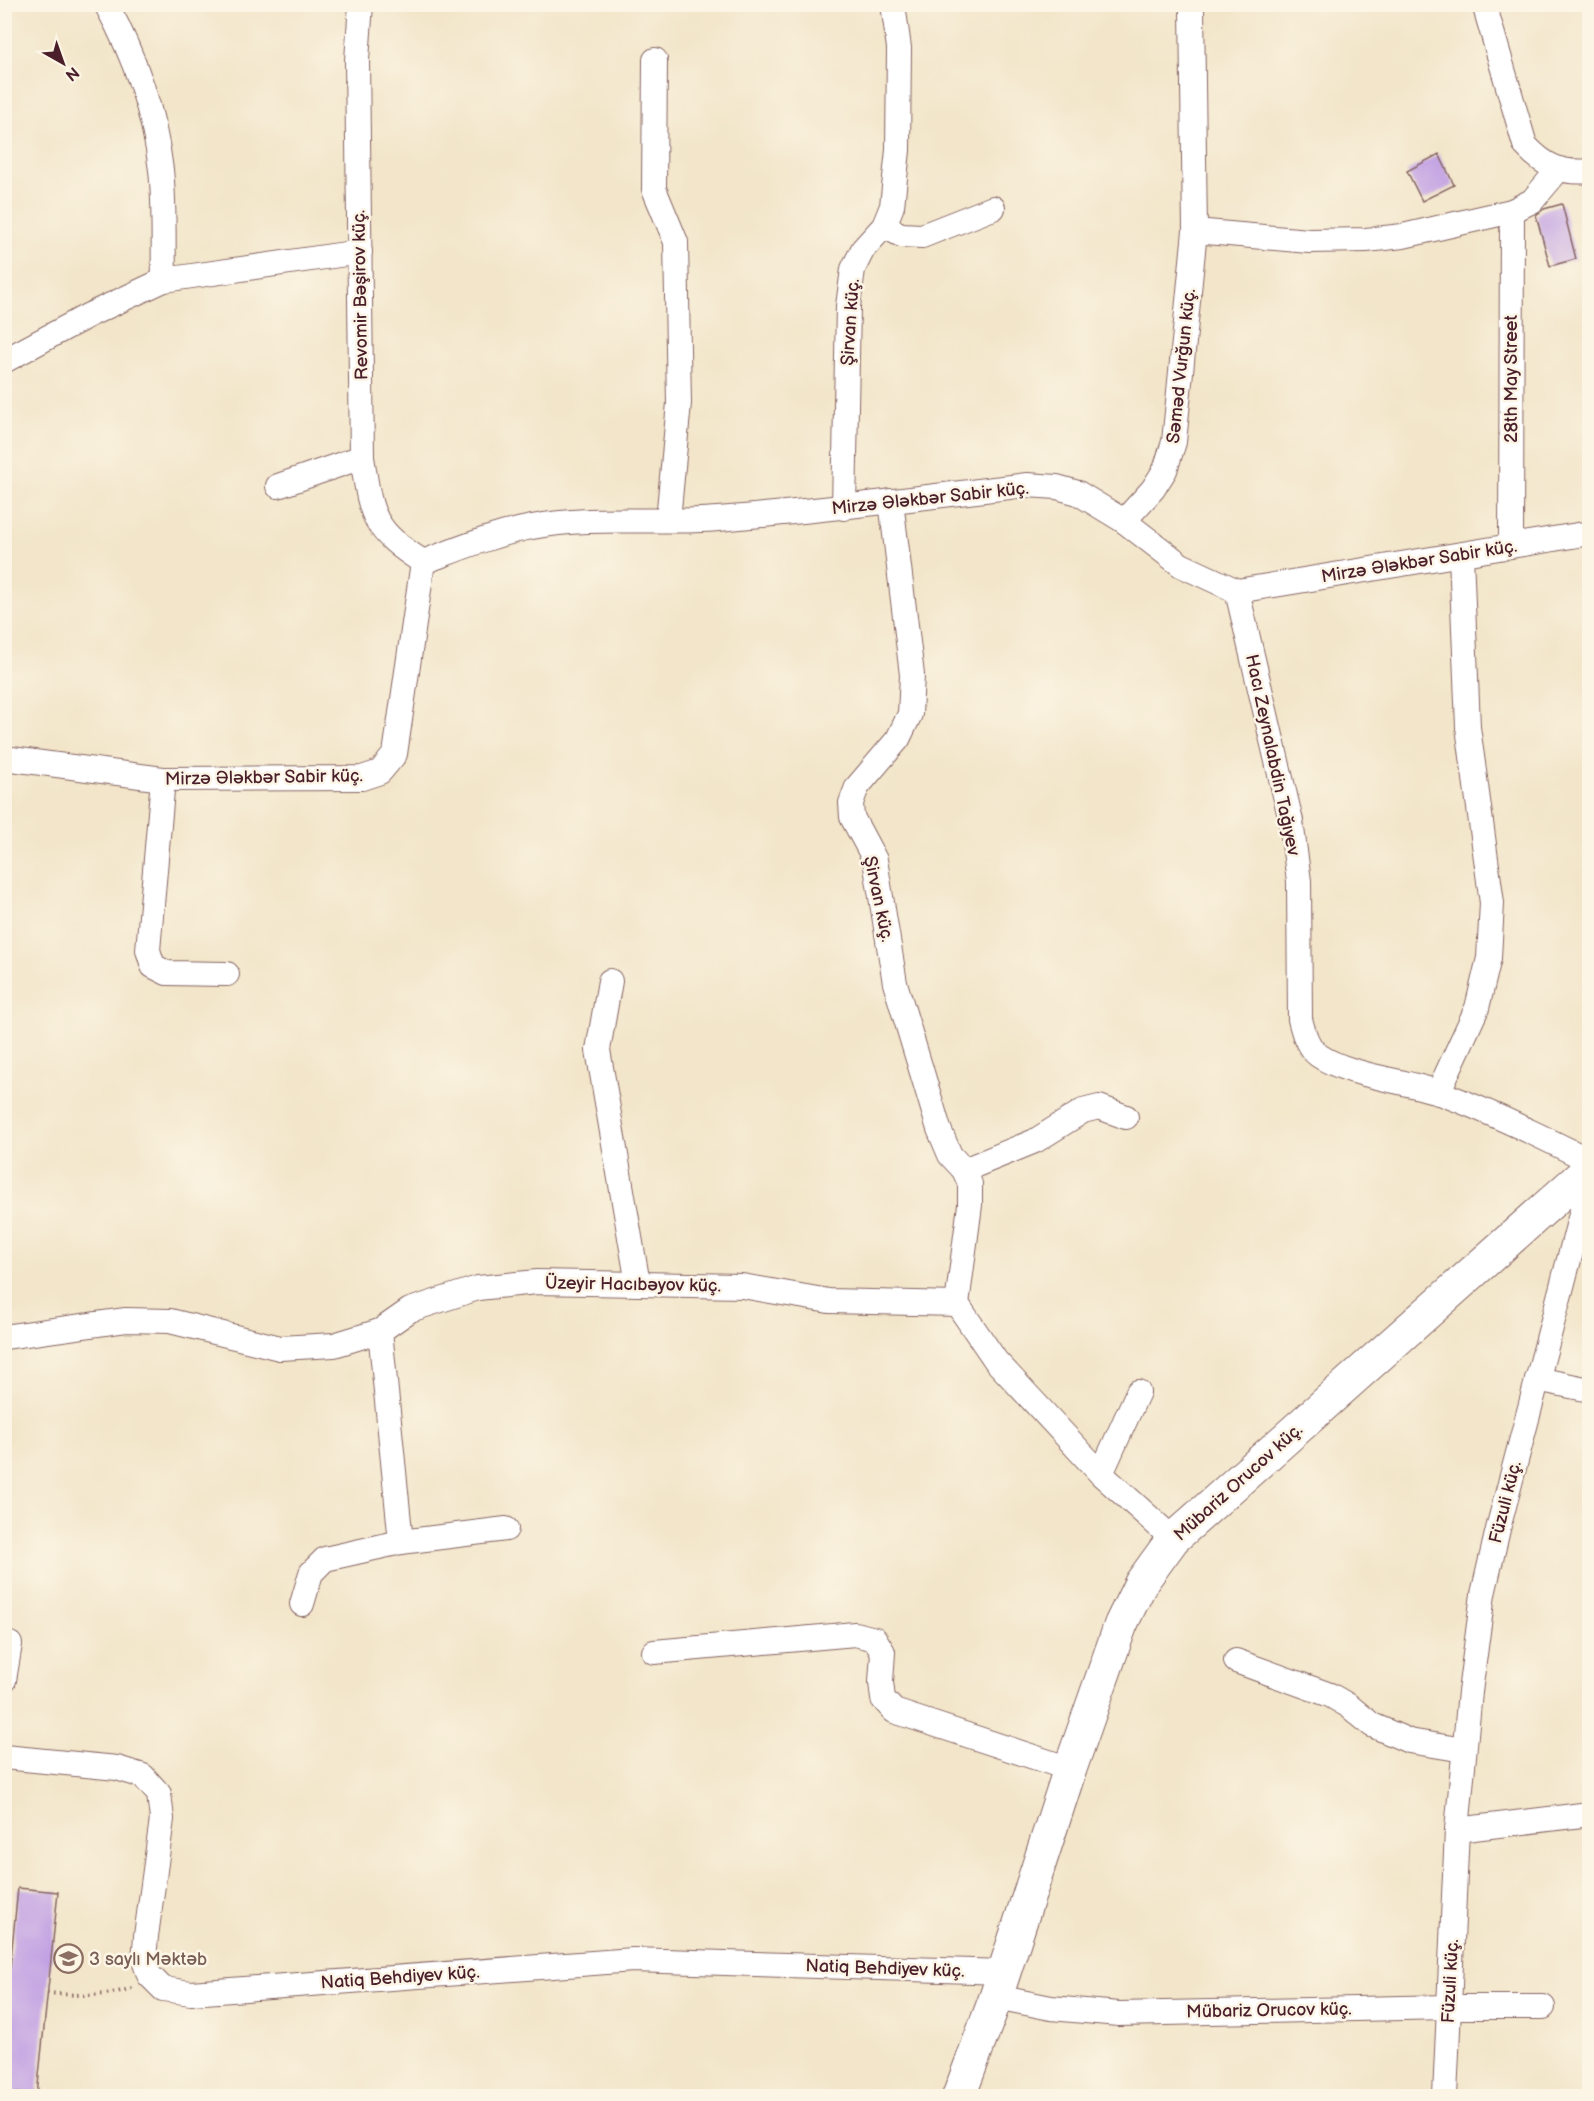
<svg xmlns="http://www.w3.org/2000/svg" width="1594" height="2101" viewBox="0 0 1594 2101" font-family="'Balsamiq Sans',sans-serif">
<rect width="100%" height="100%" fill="#fcf5e5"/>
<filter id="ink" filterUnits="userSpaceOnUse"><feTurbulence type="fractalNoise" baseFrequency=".0167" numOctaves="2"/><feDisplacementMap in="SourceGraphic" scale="12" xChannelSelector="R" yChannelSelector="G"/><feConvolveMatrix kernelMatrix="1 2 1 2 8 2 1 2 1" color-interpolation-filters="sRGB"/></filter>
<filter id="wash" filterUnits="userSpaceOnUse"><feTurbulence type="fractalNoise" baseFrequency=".008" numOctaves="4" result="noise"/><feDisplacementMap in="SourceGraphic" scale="24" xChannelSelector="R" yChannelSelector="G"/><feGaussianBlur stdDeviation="1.35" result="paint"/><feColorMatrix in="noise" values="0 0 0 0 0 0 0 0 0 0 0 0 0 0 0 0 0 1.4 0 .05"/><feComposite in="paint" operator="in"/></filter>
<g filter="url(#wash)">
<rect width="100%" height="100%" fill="#f2e5c9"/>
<g id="blocks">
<g fill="#c1a0e3">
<path d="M 1439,154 L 1454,185 L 1422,201 L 1407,171 Z"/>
<path d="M 1562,204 L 1576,259 L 1550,266 L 1536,215 L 1544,209 Z"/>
<path d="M 18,1888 L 58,1892 L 37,2095 L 4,2092 L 4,1967 L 10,1968 Z"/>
</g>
</g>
</g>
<g filter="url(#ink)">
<use href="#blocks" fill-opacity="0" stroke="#856462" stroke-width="1.5"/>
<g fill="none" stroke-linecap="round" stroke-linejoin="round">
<defs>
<g id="street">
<path d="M 361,4 L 357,60 L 362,457 C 371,515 371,529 423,562"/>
<path d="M 1484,4 L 1525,145 C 1544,166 1561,174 1590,171"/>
<path d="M 655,60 L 654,189 L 676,242 L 679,403 L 668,520"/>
<path d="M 884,226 L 901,235 L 922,236 L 993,208"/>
<path d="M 1195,231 L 1309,241 L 1366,240 L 1403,236 L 1512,211 L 1532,201 L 1558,170"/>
<path d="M 164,280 L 360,252"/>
<path d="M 4,361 L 89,315 L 164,280 C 163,244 165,206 161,170 C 154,112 134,55 106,4"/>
<path d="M 278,486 L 362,457"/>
<path d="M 891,501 L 912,675 L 910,714 L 898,739 L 857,787 L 851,803 L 852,817 L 875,860 L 895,983 L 939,1129 L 950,1155 L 964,1170 L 970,1184 L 970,1205 L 957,1304"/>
<path d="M 844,508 L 848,306 L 853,269 L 863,249 L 884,226 L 892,206 L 898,150 L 899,48 L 893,4"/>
<path d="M 1124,521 L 1153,489 L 1165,470 L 1174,442 L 1195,231 L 1192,8 L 1190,4"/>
<path d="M 1511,546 L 1512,211"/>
<path d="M 1237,591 L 1291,821 L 1299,881 L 1300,1019 C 1303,1031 1307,1047 1318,1055 C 1348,1076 1405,1080 1440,1093 C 1491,1112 1541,1136 1590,1161"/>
<path d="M 4,758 L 163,779 L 362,778 L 380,772 L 395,754 L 423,562 C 459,549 494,534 532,527 C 593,515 657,524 718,519 C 822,511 924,497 1027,485 L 1057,487 L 1078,493 L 1124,521 L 1181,565 L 1237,591 L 1590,533"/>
<path d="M 163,779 L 148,950 L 153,966 L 167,973 L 227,974"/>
<path d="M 610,981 L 598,1050 L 638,1284"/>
<path d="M 1438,1093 L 1477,1008 L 1489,958 L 1492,903 L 1468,727 L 1461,555"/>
<path d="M 964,1170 L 1035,1141 L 1083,1111 L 1099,1107 L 1126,1117"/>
<path d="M 380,1331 L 401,1542"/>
<path d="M 4,1337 L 126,1320 L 170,1321 L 280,1348 L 334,1345 L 380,1331 L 410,1310 L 478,1288 L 537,1282 L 742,1286 L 829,1301 L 957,1304 L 996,1361 L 1101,1474 L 1173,1539"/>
<path d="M 1537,1379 L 1590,1390"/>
<path d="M 1101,1474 L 1138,1392"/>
<path d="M 302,1604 L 311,1573 L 325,1559 L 401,1542 L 506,1529"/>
<path d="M 654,1652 L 855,1634 L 875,1639 L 883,1652 L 881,1682 L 883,1699 L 894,1711 L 1070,1769"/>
<path d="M 1236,1661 L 1330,1695 L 1349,1706 L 1372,1725 L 1409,1741 L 1464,1750"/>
<path d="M 4,1680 L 10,1644"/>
<path d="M 4,1757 L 117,1768 L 143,1776 L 159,1794 L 162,1819 L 146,1936 L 144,1960 L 149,1975 L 163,1989 L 191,1993 L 633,1960 L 1003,1972"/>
<path d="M 1457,1830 L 1590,1814"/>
<path d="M 996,1997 L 1051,2008 L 1119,2014 L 1449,2007 L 1543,2007"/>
<path d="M 1445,2096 L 1457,1830 L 1470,1692 L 1483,1594 L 1499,1525 L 1590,1180"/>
</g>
<path id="secondary" d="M 959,2096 L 996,1997 L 1070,1769 L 1121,1624 L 1141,1583 L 1173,1539 L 1590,1168"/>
</defs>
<use href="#street" stroke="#856462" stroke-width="26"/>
<use href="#secondary" stroke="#856462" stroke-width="35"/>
<path stroke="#856462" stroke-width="4" stroke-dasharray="1.5 4.5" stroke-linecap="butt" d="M 47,1993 C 79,1995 101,1998 132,1988"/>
<use href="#street" stroke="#fff" stroke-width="24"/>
<use href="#secondary" stroke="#fff" stroke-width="33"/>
</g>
</g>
<defs>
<symbol id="school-ring" viewBox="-11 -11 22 22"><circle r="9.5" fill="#fcf5e5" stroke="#8d6e63" stroke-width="1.5"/><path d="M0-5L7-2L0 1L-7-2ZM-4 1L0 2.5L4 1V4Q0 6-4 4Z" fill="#8d6e63"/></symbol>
</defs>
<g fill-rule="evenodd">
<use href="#school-ring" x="52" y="1942" width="33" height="33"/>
</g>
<g text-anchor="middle" stroke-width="5" stroke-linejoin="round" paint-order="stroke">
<g font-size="18" fill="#4a1f2b" stroke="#fcf5e5">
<text transform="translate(360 295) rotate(-91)" y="6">Revomir Bəşirov küç.</text>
<text transform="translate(850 322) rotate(-86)" y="6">Şirvan küç.</text>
<text transform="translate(1181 366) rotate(-84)" y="6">Səməd Vurğun küç.</text>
<text transform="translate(1511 379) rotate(-90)" y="6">28th May Street</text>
<text transform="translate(930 498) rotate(-6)" y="6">Mirzə Ələkbər Sabir küç.</text>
<text transform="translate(1419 561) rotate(-9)" y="6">Mirzə Ələkbər Sabir küç.</text>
<text transform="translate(1273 755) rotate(78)" y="6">Hacı Zeynalabdin Tağıyev</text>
<text transform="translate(264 777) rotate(-1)" y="6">Mirzə Ələkbər Sabir küç.</text>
<text transform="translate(879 899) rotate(78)" y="6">Şirvan küç.</text>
<text transform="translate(633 1284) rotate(1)" y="6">Üzeyir Hacıbəyov küç.</text>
<text transform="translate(1238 1482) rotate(-42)" y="6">Mübariz Orucov küç.</text>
<text transform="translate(1505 1502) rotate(-76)" y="6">Füzuli küç.</text>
<text transform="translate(885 1968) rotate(2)" y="6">Natiq Behdiyev küç.</text>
<text transform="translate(400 1977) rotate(-4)" y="6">Natiq Behdiyev küç.</text>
<text transform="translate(1450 1981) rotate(-87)" y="6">Füzuli küç.</text>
<text transform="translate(1269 2010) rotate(-1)" y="6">Mübariz Orucov küç.</text>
</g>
<g font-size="18" fill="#785e54" stroke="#fcf5e5" text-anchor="start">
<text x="89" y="1965">3 saylı Məktəb</text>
</g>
</g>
<rect width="1594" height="2101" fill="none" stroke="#fcf5e5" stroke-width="24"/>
<g transform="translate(63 63) rotate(140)" stroke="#fcf5e5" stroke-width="4.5" paint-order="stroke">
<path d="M0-4.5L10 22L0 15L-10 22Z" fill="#4a1f2b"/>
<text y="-9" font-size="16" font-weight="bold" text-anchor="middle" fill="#4a1f2b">N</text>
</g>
</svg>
